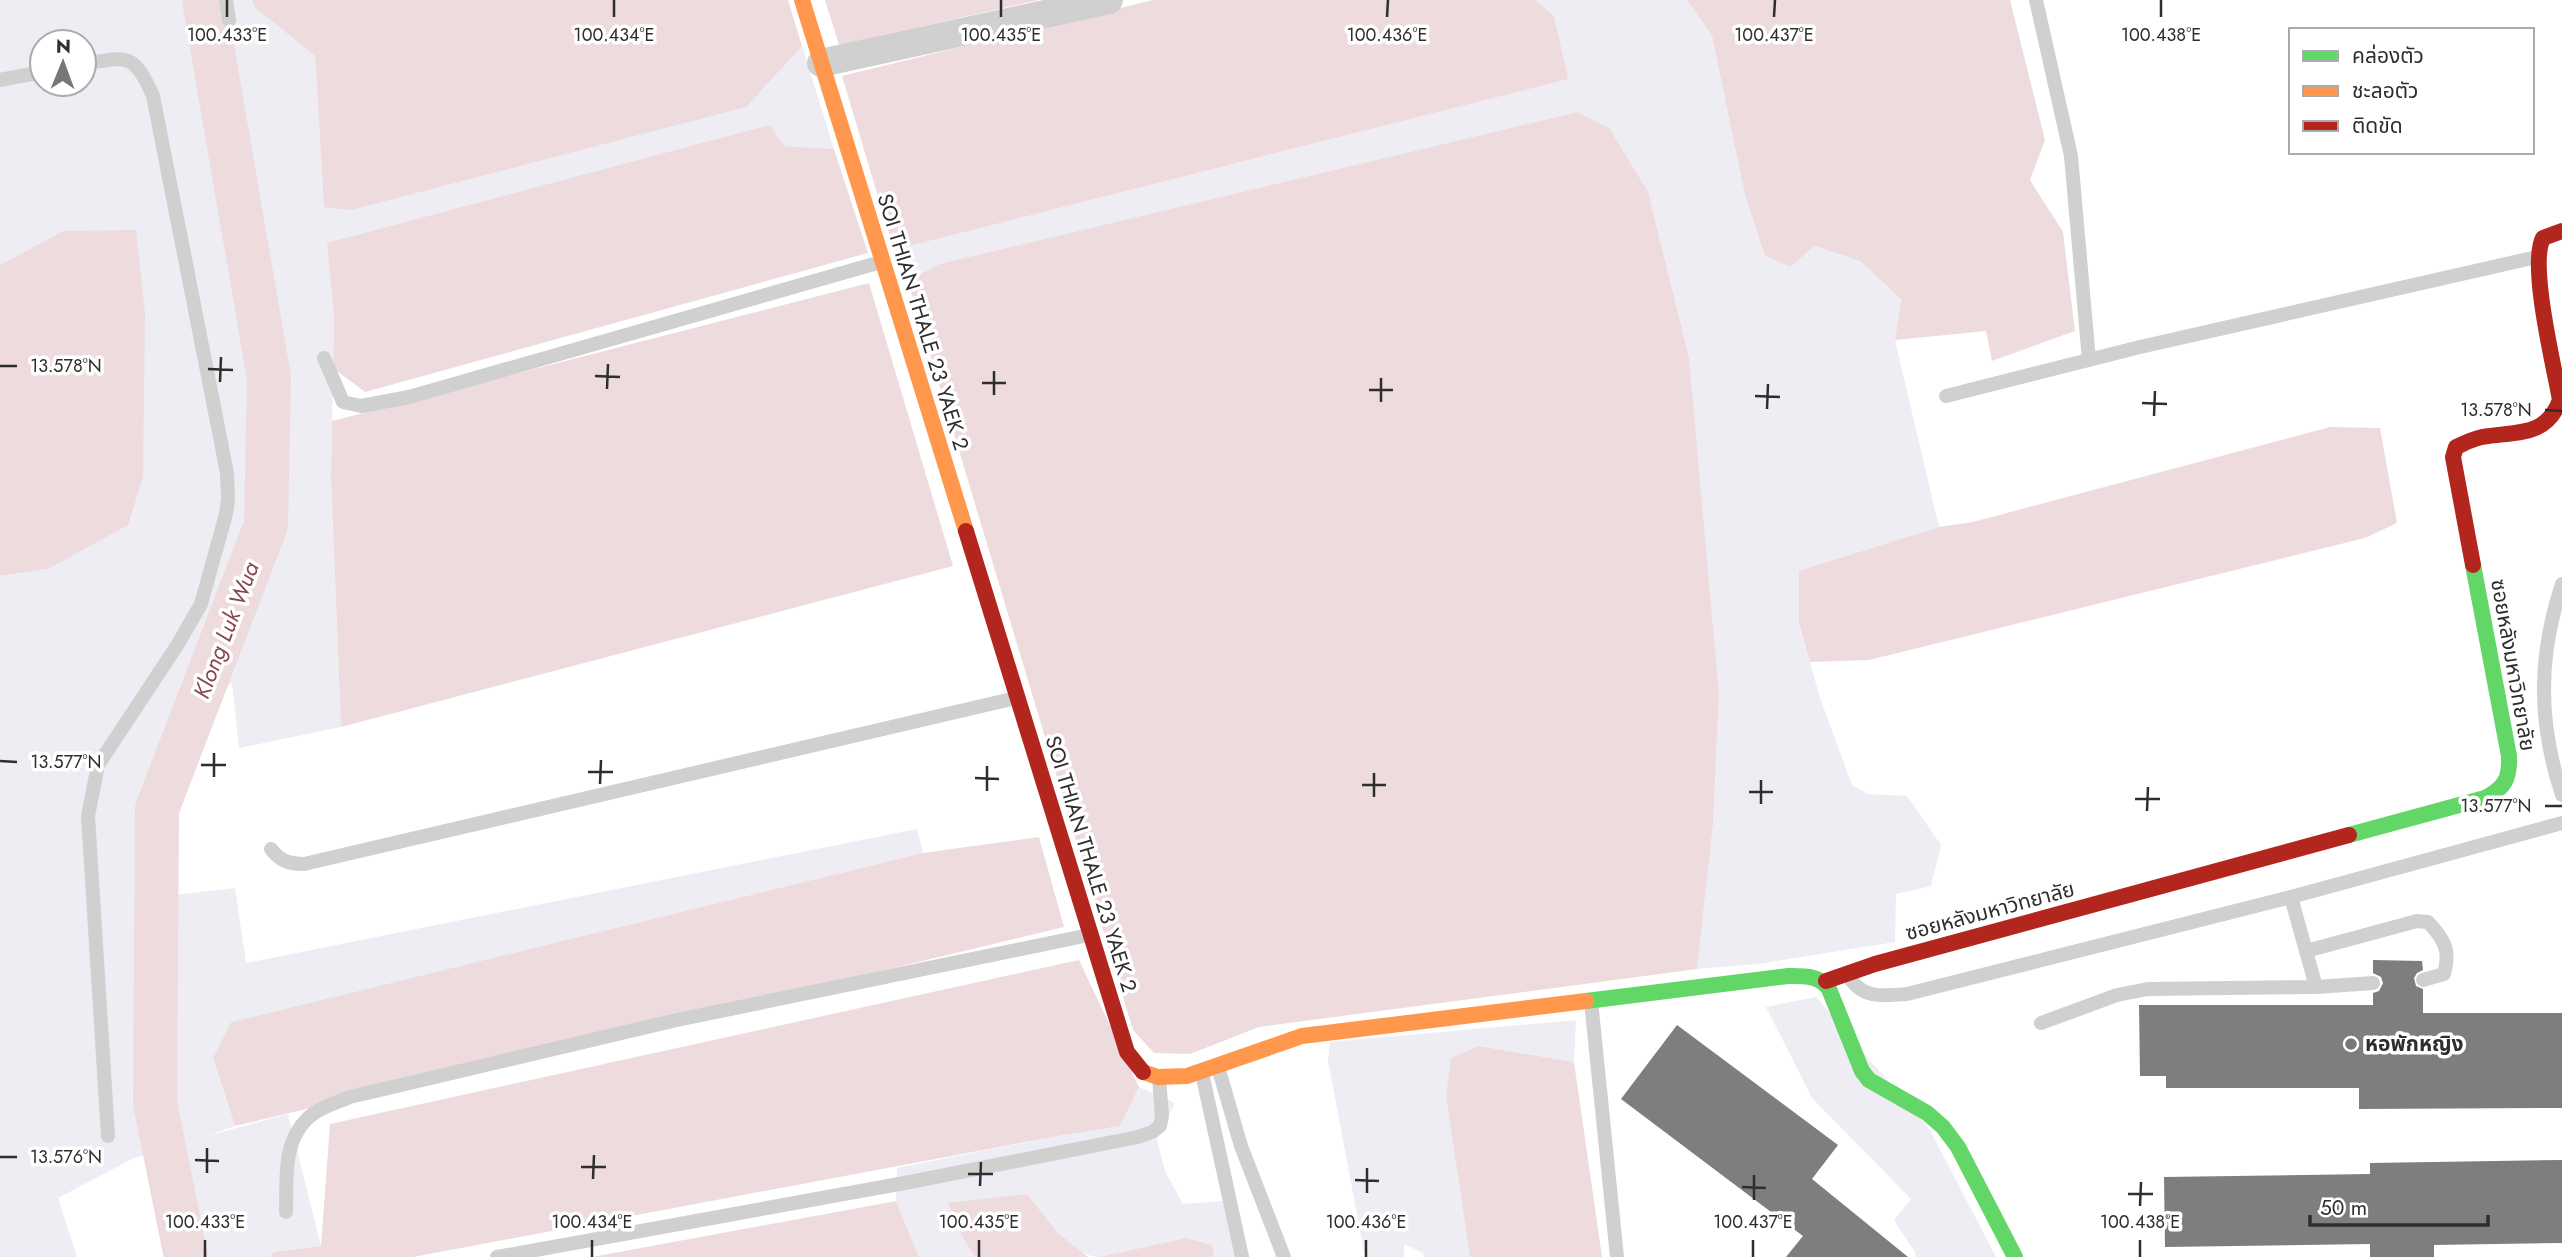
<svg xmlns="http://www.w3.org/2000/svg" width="2562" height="1257" viewBox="0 0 2562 1257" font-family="Jost,'Noto Sans Thai',sans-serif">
<rect width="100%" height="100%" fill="#fff"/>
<g fill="#ededf3" fill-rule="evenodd">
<path d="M 0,0 L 252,0 L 254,7 L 315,56 L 324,207 L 802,46 L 834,149 L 784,146 L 327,243 L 334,319 L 331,478 L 341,727 L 239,748 L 232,683 L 166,723 L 137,899 L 235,888 L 246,963 L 917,829 L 923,853 L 231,1022 L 213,1058 L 235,1126 L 207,1136 L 288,1114 L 321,1246 L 275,1252 L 270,1257 L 201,1257 L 178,1145 L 134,1158 L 58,1198 L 77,1257 L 0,1257 L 0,576 L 49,569 L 63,231 L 0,265 ZM 42,42 L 84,42 L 84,84 L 42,84 Z"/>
<path d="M 1536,0 L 1687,0 L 1712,36 L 1744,191 L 1790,267 L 1815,246 L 1860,261 L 1901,299 L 1895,340 L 1939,527 L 1799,572 L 1799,623 L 1820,698 L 1852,785 L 1868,794 L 1907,796 L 1941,845 L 1931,886 L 1896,894 L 1895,942 L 1758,964 L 1697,969 L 1713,825 L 1719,696 L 1577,112 L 939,264 L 908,281 L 894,250 L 1567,79 L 1554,16 Z"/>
<path d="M 1816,997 L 1930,1130 L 1996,1257 L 1914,1257 L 1916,1254 L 1894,1220 L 1911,1199 L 1812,1098 L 1766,1007 Z"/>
<path d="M 1576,1020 L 1574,1062 L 1479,1046 L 1446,1097 L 1470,1257 L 1424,1257 L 1423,1253 L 1404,1244 L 1404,1257 L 1365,1257 L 1328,1061 L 1330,1042 Z"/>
<path d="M 1139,1087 L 1175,1103 L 1157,1140 L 1165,1171 L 1183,1204 L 1224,1201 L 1236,1257 L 1214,1257 L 1212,1245 L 1186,1238 L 1099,1257 C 1071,1257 1043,1214 1027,1194 L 962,1236 L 975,1257 L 919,1257 L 896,1201 L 897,1168 L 1052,1137 L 1120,1126 Z"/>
</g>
<g fill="#eedbde">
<path d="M 252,0 L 788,0 L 802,46 L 746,107 L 351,210 L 324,207 L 315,56 L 254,7 Z"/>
<path d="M 825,0 L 1039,0 L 839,45 Z"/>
<path d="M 1153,0 L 1536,0 L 1554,16 L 1568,79 L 894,250 L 842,76 Z"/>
<path d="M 1687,0 L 2010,0 L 2045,140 L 2030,180 L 2063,232 L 2075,331 L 1992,361 L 1986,331 L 1895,340 L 1901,299 L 1860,261 L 1815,246 L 1790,267 L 1765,256 L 1744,191 L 1712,36 Z"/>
<path d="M 1577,112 L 1609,128 L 1648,192 L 1689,358 L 1719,696 L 1713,825 L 1697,969 L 1259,1027 L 1190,1054 L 1154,1053 L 1133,1030 L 908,281 L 939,264 Z"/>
<path d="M 770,125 L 784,146 L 834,149 L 868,253 L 365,392 L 333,368 L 334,319 L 327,243 Z"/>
<path d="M 136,230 L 145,314 L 143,477 L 128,525 L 48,569 L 0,576 L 0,265 L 63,231 Z"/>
<path d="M 869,283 L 953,566 L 341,727 L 331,478 L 332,421 Z"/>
<path d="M 2330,427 L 2380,428 L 2397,523 L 2365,538 L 1869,660 L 1810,662 L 1799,623 L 1799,571 L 1939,527 L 1973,522 Z"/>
<path d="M 1039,837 L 1064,927 L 235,1126 L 213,1058 L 231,1022 L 923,853 Z"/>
<path d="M 1079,960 L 1139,1087 L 1120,1126 L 1052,1137 L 413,1257 L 270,1257 L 274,1252 L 321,1246 L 330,1124 Z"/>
<path d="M 1479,1046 L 1574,1062 L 1602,1257 L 1470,1257 L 1446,1097 L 1451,1058 Z"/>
<path d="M 1027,1194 L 1057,1232 L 1088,1257 L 975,1257 L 962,1236 L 948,1203 Z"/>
<path d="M 896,1201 L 919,1257 L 592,1257 Z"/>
<path d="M 1186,1238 L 1212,1245 L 1214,1257 L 1099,1257 Z"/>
</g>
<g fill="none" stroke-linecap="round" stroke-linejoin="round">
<path stroke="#eedbde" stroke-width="44" d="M 186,1257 L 155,1103 L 157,809 L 266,525 L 269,378 L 204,0"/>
</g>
<g fill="#7e7e7e">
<path d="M 2373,960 L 2422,961 L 2423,970 L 2417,973 L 2414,978 L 2416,986 L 2423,989 L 2423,1013 L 2562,1013 L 2562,1108 L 2359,1109 L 2359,1088 L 2166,1088 L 2166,1076 L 2140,1076 L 2139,1005 L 2373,1005 L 2373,993 L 2379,991 L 2383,983 L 2381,977 L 2373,973 Z"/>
<path d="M 1677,1025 L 1838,1145 L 1812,1179 L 1908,1257 L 1786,1257 L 1803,1236 L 1621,1099 Z"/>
<path d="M 2562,1160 L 2562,1243 L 2434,1245 L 2434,1257 L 2370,1257 L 2370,1244 L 2165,1247 L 2164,1177 L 2370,1174 L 2370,1163 Z"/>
</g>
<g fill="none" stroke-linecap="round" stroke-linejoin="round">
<g stroke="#d0d0d0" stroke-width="14">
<path d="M 226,0 L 229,20"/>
<path d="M 2036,0 L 2071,156 L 2089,360"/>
<path d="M 84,64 C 128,56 134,53 153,96 L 227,473 L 228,499 L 226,514 L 201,604 L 178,644 L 98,765 L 88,816 L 108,1136"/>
<path d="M 0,80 L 42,72"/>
<path d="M 324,358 L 343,402 L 361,406 L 409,397 L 881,262"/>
<path d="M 1946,396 L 2140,347 L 2537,257"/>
<path d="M 2562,584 C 2538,657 2538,722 2562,795"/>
<path d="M 271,849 C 280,861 289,864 304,864 L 1016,698"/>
<path d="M 2291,897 L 2316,987"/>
<path d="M 2306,951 L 2417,921 L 2428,922 C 2444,939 2451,950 2444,974 L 2423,980"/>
<path d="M 1848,976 C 1863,999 1881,996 1907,994 L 2291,897 L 2562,823"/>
<path d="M 1591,1001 L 1617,1257"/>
<path d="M 2041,1023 L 2117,995 L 2148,989 L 2316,987 L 2373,983"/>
<path d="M 1218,1067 L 1241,1146 L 1284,1257"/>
<path d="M 1202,1073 L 1242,1257"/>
<path d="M 286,1212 C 287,1181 282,1143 307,1119 C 318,1108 336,1103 350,1097 L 677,1020 L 1089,935"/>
<path d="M 497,1257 L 910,1182 L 1138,1137 L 1152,1132 L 1160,1126 L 1162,1116 L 1159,1078"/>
</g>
<path stroke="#d0d0d0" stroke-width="28" d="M 821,63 L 1109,0"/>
<g stroke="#63d668" stroke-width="16">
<path d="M 2349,835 L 2485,798 C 2505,788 2510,778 2509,756 L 2473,565"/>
<path d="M 1586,1001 L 1788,976 C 1804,976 1819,975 1829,989 L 1862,1071 L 1869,1080 L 1927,1113 L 1943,1127 L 1958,1147 L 2015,1257"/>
</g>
<g stroke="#ff974d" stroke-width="16">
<path d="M 802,0 L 966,531"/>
<path d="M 1143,1072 L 1158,1077 L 1187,1076 L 1302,1036 L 1586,1001"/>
</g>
<g stroke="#b3261e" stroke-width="16">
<path d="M 966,531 L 1127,1052 L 1143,1072"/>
<path d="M 2473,565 L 2453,457 L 2456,447 C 2465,443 2472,439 2482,437 C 2515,431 2546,438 2560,400 C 2554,366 2529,265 2543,238 L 2562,231"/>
<path d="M 1826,981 L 1875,964 L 2349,835"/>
</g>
</g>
<path fill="none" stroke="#2e2e2e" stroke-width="2.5" d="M 227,17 L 227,0M 614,17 L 614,0M 1001,17 L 1001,0M 1387,17 L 1388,0M 1774,17 L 1775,0M 2161,17 L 2161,0M 0,366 L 17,366M 208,369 L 233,370M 595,376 L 620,377M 220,382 L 221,357M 982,383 L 1006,383M 607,389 L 608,364M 1369,390 L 1393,390M 994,395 L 994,371M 1755,396 L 1780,397M 1381,402 L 1381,378M 2142,403 L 2167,404M 1767,409 L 1768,384M 2545,410 L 2562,411M 2154,416 L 2155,391M 0,761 L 17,762M 201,765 L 226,765M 588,772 L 613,772M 214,777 L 214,753M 975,778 L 999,779M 600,784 L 601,760M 1362,785 L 1386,785M 987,791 L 987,766M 1749,792 L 1773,792M 1374,797 L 1374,773M 2135,799 L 2160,799M 1761,804 L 1761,780M 2545,806 L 2562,806M 2147,811 L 2148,787M 0,1157 L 17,1157M 195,1160 L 219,1161M 581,1167 L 606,1167M 207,1173 L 207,1148M 968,1174 L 993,1174M 593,1179 L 594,1155M 1355,1180 L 1379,1181M 980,1186 L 981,1162M 1742,1187 L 1766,1188M 1367,1193 L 1367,1168M 2128,1194 L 2153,1194M 1754,1200 L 1754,1175M 2140,1206 L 2141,1182M 205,1257 L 205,1240M 592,1257 L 592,1240M 979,1257 L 979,1240M 1366,1257 L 1366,1240M 1753,1257 L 1753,1240M 2140,1257 L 2140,1240"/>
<circle fill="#777" stroke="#fff" stroke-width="2.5" cx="2351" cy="1044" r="7"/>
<g text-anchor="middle" stroke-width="7" stroke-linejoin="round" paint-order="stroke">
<g font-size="21" fill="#2e2e2e" stroke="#fff">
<text transform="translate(923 322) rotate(73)" y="7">SOI THIAN THALE 23 YAEK 2</text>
<text transform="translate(2513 665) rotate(80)" y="7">ซอยหลังมหาวิทยาลัย</text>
<text transform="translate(1091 864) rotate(73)" y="7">SOI THIAN THALE 23 YAEK 2</text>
<text transform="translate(1990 911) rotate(-15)" y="7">ซอยหลังมหาวิทยาลัย</text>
</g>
<g font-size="21" font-weight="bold" fill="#2e2e2e" stroke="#fff" text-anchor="start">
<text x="2365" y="1051">หอพักหญิง</text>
</g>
<g font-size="23" font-style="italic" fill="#874650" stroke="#fff">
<text transform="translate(226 630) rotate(-69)" y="8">Klong Luk Wua</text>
</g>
</g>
<g font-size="18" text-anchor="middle" fill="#2e2e2e" stroke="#fff" stroke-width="7" stroke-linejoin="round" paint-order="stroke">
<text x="227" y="41">100.433°E</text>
<text x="614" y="41">100.434°E</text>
<text x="1001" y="41">100.435°E</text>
<text x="1387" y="41">100.436°E</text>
<text x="1774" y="41">100.437°E</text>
<text x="2161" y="41">100.438°E</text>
<text x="66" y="372">13.578°N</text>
<text x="2496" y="416">13.578°N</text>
<text x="66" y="768">13.577°N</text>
<text x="2496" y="812">13.577°N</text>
<text x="66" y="1163">13.576°N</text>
<text x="205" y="1228">100.433°E</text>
<text x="592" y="1228">100.434°E</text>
<text x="979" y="1228">100.435°E</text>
<text x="1366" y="1228">100.436°E</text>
<text x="1753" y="1228">100.437°E</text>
<text x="2140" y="1228">100.438°E</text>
</g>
<rect x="2289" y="28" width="245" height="126" fill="#ffffff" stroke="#ababab" stroke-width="2"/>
<rect x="2303" y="51" width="35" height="10" fill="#63d668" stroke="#ababab" stroke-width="2"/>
<text x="2352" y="63" font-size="21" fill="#2e2e2e">คล่องตัว</text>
<rect x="2303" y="86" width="35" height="10" fill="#ff974d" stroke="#ababab" stroke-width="2"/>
<text x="2352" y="98" font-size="21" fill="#2e2e2e">ชะลอตัว</text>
<rect x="2303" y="121" width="35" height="10" fill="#b3261e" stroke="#ababab" stroke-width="2"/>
<text x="2352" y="133" font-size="21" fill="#2e2e2e">ติดขัด</text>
<g transform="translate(63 63) rotate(1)"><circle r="33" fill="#ffffff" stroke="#ababab" stroke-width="2"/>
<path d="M0-5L12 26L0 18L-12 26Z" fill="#777777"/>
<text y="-10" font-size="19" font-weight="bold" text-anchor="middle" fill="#2e2e2e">N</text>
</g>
<path d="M2310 1215v10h178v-10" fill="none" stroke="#2e2e2e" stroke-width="3.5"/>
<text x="2320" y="1215" font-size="21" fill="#2e2e2e" stroke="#ffffff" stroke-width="5" paint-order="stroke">50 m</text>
</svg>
